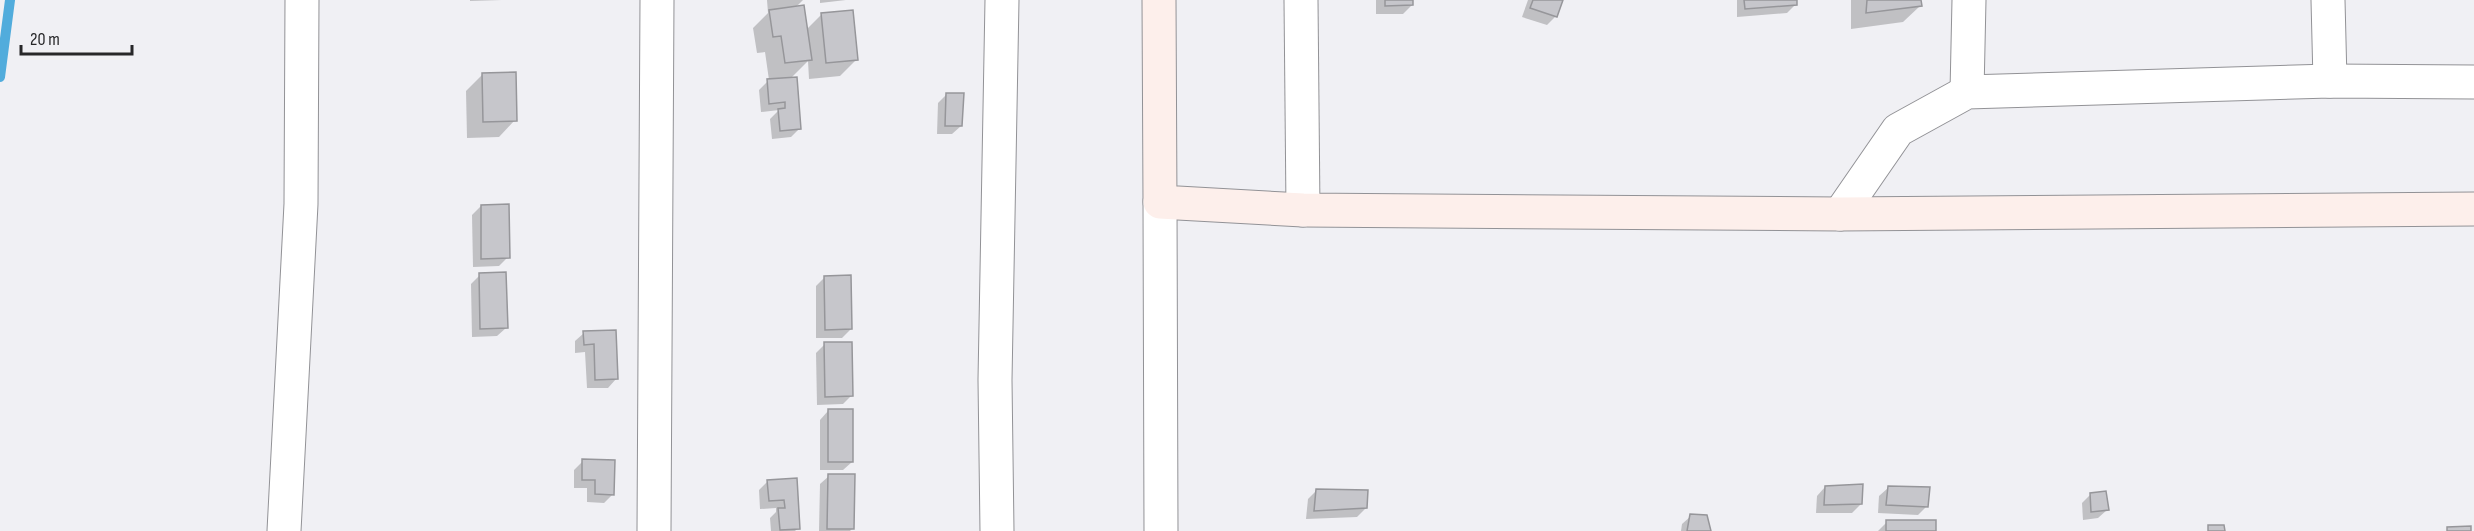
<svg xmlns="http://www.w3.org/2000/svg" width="2474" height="531" viewBox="0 0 2474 531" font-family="'Sofia Sans Condensed',sans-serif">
<rect width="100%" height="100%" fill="#f0f0f4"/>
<g fill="#0003">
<path d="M 470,0 L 502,0 L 470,1 Z"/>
<path d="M 767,0 L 803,0 L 795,8 L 806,30 L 822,14 L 856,60 L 840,76 L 809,79 L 808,61 L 790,79 L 800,128 L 791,137 L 772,139 L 770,119 L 779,110 L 761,112 L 759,90 L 769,80 L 765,52 L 757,53 L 753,28 L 768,13 Z"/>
<path d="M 820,0 L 846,0 L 820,3 Z"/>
<path d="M 1376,0 L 1412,0 L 1412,5 L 1403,14 L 1376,14 Z"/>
<path d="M 1528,0 L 1561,0 L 1556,16 L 1547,25 L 1522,17 Z"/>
<path d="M 1737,0 L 1796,0 L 1795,5 L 1787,13 L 1737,17 Z"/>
<path d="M 1851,0 L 1919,0 L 1920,6 L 1903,22 L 1851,29 Z"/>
<path d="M 483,74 L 515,120 L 499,137 L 467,138 L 466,91 Z"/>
<path d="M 947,94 L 961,126 L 952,134 L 937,134 L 938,103 Z"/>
<path d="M 481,206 L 508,257 L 499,266 L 473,267 L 472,215 Z"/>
<path d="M 480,275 L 506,328 L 497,336 L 472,337 L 471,284 Z"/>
<path d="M 825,277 L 851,329 L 842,338 L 816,338 L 816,286 Z"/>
<path d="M 615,332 L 616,379 L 608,388 L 587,388 L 585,352 L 575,353 L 575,341 L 584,333 Z"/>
<path d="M 825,344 L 852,395 L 843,404 L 817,405 L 816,353 Z"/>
<path d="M 828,411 L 852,462 L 843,470 L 820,470 L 820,420 Z"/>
<path d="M 583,461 L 613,494 L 604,503 L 587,502 L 587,488 L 574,488 L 574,470 Z"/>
<path d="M 829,476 L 853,528 L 850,531 L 819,531 L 820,484 Z"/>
<path d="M 796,480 L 798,528 L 795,531 L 771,531 L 770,518 L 776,512 L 776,508 L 760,509 L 759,490 L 768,481 Z"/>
<path d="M 1825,487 L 1861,504 L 1852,513 L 1816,513 L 1817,496 Z"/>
<path d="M 1888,488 L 1927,506 L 1918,515 L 1878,513 L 1879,496 Z"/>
<path d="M 1317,490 L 1366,508 L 1357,517 L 1306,519 L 1308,499 Z"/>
<path d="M 2091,494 L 2107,510 L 2098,518 L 2083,520 L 2082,503 Z"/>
<path d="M 1691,516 L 1710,531 L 1681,531 L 1682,524 Z"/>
<path d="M 1887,522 L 1935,531 L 1878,531 Z"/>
</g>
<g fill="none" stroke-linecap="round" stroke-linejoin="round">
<path stroke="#51acdc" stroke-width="10" d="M 0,77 L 10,0"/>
</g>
<g fill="#c6c6cb" stroke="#96969a" stroke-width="1.5">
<path d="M 1385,0 L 1413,0 L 1413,5 L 1385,6 Z"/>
<path d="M 1533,0 L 1563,0 L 1557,17 L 1530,8 Z"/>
<path d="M 1744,0 L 1797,0 L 1797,5 L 1745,9 Z"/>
<path d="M 1867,0 L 1921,0 L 1922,6 L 1866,13 Z"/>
<path d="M 804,5 L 812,60 L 785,63 L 781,36 L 773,37 L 769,10 Z"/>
<path d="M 853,10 L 858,60 L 826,63 L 821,13 Z"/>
<path d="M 516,72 L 517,121 L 483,122 L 482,73 Z"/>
<path d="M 797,77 L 801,129 L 780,131 L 778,109 L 785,108 L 785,102 L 769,104 L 767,79 Z"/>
<path d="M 946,93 L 964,93 L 962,126 L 945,126 Z"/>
<path d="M 509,204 L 510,258 L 481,259 L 481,205 Z"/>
<path d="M 506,272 L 508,328 L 480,329 L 479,273 Z"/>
<path d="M 851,275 L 852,329 L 825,330 L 824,276 Z"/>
<path d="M 616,330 L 618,379 L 595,380 L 594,344 L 584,345 L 583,331 Z"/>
<path d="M 824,342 L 852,342 L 853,396 L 825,397 Z"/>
<rect x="828" y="409" width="25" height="53"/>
<path d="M 582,459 L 615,460 L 614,495 L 595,494 L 595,480 L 582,480 Z"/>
<path d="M 828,474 L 855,474 L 854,529 L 827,529 Z"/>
<path d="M 797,478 L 800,529 L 780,530 L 778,508 L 785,508 L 784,500 L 769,501 L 767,480 Z"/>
<path d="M 1863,484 L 1862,504 L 1824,505 L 1825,486 Z"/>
<path d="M 1888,486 L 1930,487 L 1928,507 L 1886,505 Z"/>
<path d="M 1316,489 L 1368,490 L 1367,508 L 1314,511 Z"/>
<path d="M 2106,491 L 2109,510 L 2091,512 L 2090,493 Z"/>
<path d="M 1690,514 L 1707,515 L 1711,531 L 1687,531 Z"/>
<rect x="1886" y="520" width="50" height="11"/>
<path d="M 2208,525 L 2224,525 L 2225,531 L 2208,531 Z"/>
<path d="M 2471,526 L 2471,531 L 2447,531 L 2447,527 Z"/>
</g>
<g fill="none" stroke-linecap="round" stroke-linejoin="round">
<defs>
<g id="street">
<path d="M 1301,0 L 1303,210"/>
<path d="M 2328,0 L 2330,81"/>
<path d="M 1967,92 L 1969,0"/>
<path d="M 1160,202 L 1161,531"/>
<path d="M 1840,214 L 1898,130 L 1967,92 L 2330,81 L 2474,82"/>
<path d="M 284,531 L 301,204 L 302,0"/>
<path d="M 654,531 L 657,0"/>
<path d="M 997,531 L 995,380 L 1002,0"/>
</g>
<path id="secondary" d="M 1159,0 L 1160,202 L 1303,210 L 1840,214 L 2474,209"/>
</defs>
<use href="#street" stroke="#929296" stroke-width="35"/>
<use href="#secondary" stroke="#929296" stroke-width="35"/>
<use href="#street" stroke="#fff" stroke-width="33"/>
<use href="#secondary" stroke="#fdefeb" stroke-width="33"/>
</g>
<path d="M21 45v9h111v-9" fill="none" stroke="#272729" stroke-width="3"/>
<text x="30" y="45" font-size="18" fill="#272729" stroke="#f0f0f4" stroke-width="4.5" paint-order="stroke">20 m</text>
</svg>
